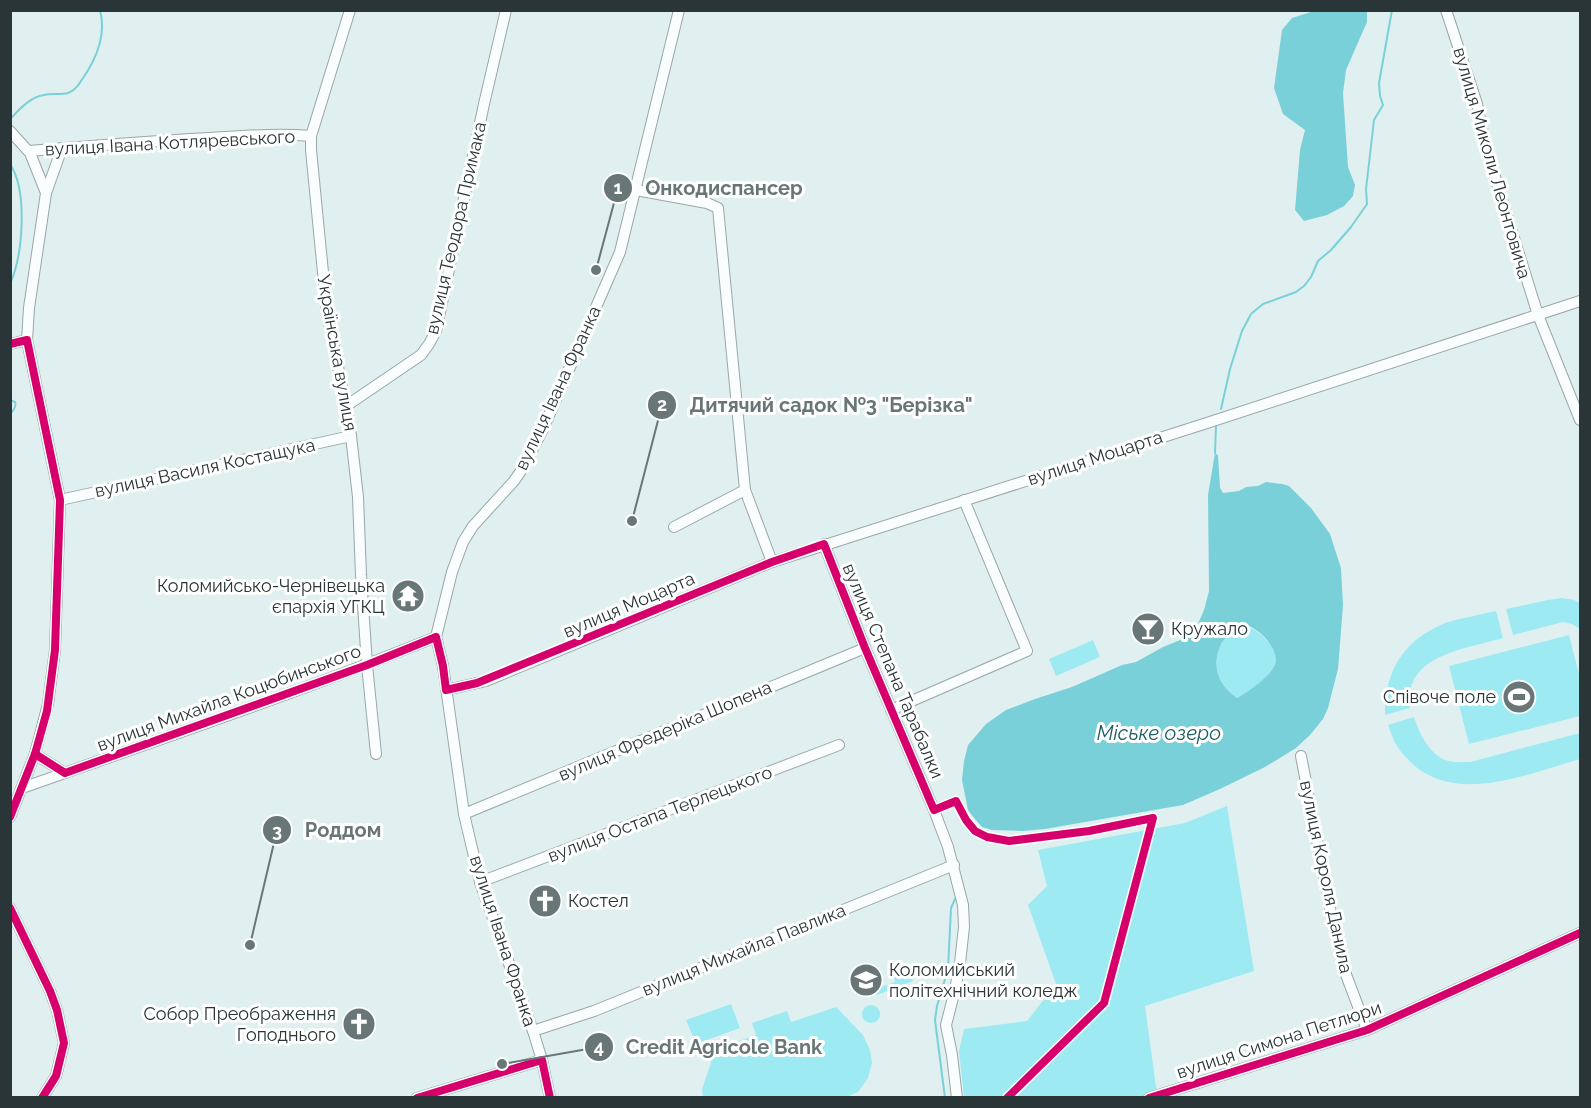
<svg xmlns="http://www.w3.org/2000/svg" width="1591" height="1108" viewBox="0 0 1591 1108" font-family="Raleway,sans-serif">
<rect width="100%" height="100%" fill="#e0f0f1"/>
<g fill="#9eeaf2">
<path d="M 1561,598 L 1574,600 L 1580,603 L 1580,629 L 1572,624 L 1563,622 L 1513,635 L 1506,609 L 1548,600 Z"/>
<path d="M 1496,611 L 1503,638 C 1474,647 1424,652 1412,684 C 1409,692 1410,700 1410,708 L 1385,715 C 1385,681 1395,654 1424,634 C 1431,630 1438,626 1445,623 C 1461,618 1479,615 1496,611 Z"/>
<path d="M 1237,626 C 1249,626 1257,629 1265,639 C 1268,642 1273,646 1274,650 C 1284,670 1251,690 1237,698 C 1218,685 1211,666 1221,644 C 1225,638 1232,632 1237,626 Z"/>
<path d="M 1569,635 L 1580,678 L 1580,716 L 1469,744 L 1449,666 Z"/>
<path d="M 1093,640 L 1100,657 L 1056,676 L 1049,659 Z"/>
<path d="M 1414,717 C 1419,733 1429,753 1445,760 C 1453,763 1462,762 1470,762 L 1580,733 L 1580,759 C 1521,776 1441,812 1397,746 C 1393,740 1391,732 1388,725 Z"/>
<path d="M 1227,806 L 1254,971 L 1145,1006 L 1157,1094 L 1145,1098 L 964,1097 L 959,1051 L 964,1029 L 1027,1021 L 1056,984 L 1028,905 L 1047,886 L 1038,850 L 1185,823 Z"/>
<path d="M 909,970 L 913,981 L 877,995 L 875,989 L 895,982 L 893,976 Z"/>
<path d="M 731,1004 L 740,1028 L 696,1044 L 686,1020 Z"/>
<circle cx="871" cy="1014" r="9"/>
<path d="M 836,1007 L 863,1035 L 870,1050 L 872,1063 L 868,1078 L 858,1092 L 844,1098 L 703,1097 L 702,1090 L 705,1080 L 711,1063 L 708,1052 L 756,1035 L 752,1023 L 787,1011 L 791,1022 Z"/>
</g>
<g fill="#7ad0d8" fill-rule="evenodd">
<path d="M 1317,10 L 1367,11 L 1367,22 L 1346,70 L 1343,93 L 1348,167 L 1355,185 L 1353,196 L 1344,206 L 1327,215 L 1304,221 L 1295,210 L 1300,150 L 1305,130 L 1283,114 L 1274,88 L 1282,30 L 1292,18 Z"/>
<path d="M 1215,453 L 1218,455 L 1220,488 L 1223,493 L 1239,491 L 1246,487 L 1258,486 L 1266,482 L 1282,484 L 1289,486 L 1311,508 L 1330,534 L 1341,568 L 1343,605 L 1338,669 L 1328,708 L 1323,719 L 1310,735 L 1296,748 L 1265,767 L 1220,789 L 1183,805 L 1045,829 L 1023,831 L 992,830 L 982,827 L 975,819 L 968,810 L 962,780 L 964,761 L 968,745 L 986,724 L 1006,710 L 1035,699 L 1072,687 L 1122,665 L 1136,662 L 1163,647 L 1188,637 L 1197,626 L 1204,610 L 1209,591 L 1208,495 ZM 1237,626 C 1242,626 1247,625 1251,627 C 1262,632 1280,651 1275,664 C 1271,676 1248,692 1237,698 C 1218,685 1211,666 1221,644 C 1225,638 1232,631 1237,626 Z"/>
</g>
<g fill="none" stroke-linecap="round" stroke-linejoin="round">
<g stroke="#7ad0d8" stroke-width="2">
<path d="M 10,119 C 20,109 30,97 44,95 C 52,93 61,95 68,93 C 74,91 78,86 81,81 C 96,60 107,36 100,10"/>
<path d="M 10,164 C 28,191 23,255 10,284"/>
<path d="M 10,400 L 15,402 C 17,406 14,410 10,414"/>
<path d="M 1221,409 L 1230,369 L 1242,331 L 1251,314 L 1263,304 L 1296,292 L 1304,286 L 1311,277 L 1318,261 L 1331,250 L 1351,227 L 1367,204 L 1366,189 L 1374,120 L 1383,105 L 1380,96 L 1379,83 L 1392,10"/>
<path d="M 1215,453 L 1216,426"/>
<path d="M 945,1098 L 935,1020 L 937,1006 L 948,969 L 951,908 L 956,897"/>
</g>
<defs>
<g id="minor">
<path d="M 350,10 L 311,136 L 311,150 L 327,313 L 346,406 L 351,436 L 358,497 L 361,575 L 367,665 L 376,754"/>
<path d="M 1446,10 L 1477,104 L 1486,148 L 1538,315 L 1580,420"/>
<path d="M 10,131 L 30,153 L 46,193 L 29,308 L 27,340 L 60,500 L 55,650 L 48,704 L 35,754 L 10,817"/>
<path d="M 29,151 C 89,146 149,141 210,138 C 244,136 277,133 311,136"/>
<path d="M 636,190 L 707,203 L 718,208 L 745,490 L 772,562"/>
<path d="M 46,193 L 62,148"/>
<path d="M 10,344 L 27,340"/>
<path d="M 346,406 L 421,355 L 429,344 L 436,331 L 484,104 L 506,10"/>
<path d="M 60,500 L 351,436"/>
<path d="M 674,527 L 745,490"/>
<path d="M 824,544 L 865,648 L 934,810 L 948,847 L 963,905 L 964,927 L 960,963 L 955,990 L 946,1025 L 952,1055 L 957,1098"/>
<path d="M 446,690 L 486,681 L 772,562 L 1210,422 L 1580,301"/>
<path d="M 891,710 L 1027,651 L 964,500"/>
<path d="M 35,754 L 65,773"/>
<path d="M 1301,756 L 1332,919 L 1345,972 L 1367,1030"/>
<path d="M 22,788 C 161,739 300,692 436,637"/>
<path d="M 464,814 L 865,648"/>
<path d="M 480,882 L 839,745"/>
<path d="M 10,908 L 50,991 L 57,1010 L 64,1043 L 56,1076 L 42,1098"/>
<path d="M 533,1031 L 594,1011 L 954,865"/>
<path d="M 417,1098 L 542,1060"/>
<path d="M 550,1098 L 542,1060 L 533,1031 L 480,882 L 464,814 L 443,666 L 436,637 L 452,572 L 463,542 L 473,526 L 514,481 L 523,468 L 543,429 L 620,252 L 679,10"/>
<path d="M 1149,1098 L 1367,1030 L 1580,933"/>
</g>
</defs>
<use href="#minor" stroke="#9aa6a7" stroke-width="12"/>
<use href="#minor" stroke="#fafdfd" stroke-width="10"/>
<defs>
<g id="cycleway">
<path d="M 10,344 L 27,340 L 60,500 L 55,650 L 47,711 L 35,754 L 10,817"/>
<path d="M 35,754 L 65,773 L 367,665 L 436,637 L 443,666 L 446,690 L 477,683 L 772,562 L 824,544 L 865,648 L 934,810 L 956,801 L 966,820 L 975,831 L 987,837 L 1009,841 L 1089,831 L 1153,818 L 1104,1003 L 1007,1098"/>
<path d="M 10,908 L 50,991 L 57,1010 L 64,1043 L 56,1076 L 42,1098"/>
<path d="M 417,1098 L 542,1060 L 550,1098"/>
<path d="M 1149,1098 L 1367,1030 L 1580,933"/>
</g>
</defs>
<use href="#cycleway" stroke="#fff" stroke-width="11"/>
<use href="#cycleway" stroke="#d6006c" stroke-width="8"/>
</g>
<defs>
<symbol id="temple-disc" viewBox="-11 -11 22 22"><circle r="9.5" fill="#697677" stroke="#fff"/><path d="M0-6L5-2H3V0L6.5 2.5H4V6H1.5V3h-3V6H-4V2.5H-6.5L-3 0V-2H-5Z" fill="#fff"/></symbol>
<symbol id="bar-disc" viewBox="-11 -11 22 22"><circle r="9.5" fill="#697677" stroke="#fff"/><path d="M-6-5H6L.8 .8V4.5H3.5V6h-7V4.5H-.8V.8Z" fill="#fff"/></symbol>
<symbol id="stadium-disc" viewBox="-11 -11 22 22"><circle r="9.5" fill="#697677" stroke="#fff"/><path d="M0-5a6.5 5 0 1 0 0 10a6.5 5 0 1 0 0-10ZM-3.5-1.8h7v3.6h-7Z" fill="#fff"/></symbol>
<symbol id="church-disc" viewBox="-11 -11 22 22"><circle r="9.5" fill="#697677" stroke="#fff"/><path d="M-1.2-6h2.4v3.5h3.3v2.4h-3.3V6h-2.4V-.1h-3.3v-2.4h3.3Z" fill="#fff"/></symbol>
<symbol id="university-disc" viewBox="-11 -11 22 22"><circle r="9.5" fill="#697677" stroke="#fff"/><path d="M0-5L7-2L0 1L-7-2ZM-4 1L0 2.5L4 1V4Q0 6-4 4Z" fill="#fff"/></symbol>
</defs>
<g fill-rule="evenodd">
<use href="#temple-disc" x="389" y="577" width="38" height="38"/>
<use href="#bar-disc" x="1129" y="610" width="38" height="38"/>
<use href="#stadium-disc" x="1500" y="678" width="38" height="38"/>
<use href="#church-disc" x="526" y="882" width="38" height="38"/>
<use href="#university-disc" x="847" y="961" width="38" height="38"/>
<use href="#church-disc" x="340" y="1005" width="38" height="38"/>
</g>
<g text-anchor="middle" stroke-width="6" stroke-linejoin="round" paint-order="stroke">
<g font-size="18" fill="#293536" stroke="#fff">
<text transform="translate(170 143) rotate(-3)" y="6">вулиця Івана Котляревського</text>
<text transform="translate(1492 163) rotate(74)" y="6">вулиця Миколи Леонтовича</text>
<text transform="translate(456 228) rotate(-77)" y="6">вулиця Теодора Примака</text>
<text transform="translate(337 353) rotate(80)" y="6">Українська вулиця</text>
<text transform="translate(558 388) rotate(-65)" y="6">вулиця Івана Франка</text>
<text transform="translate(1095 458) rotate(-18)" y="6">вулиця Моцарта</text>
<text transform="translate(205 468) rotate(-12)" y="6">вулиця Василя Костащука</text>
<text transform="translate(629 605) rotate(-23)" y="6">вулиця Моцарта</text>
<text transform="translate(893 671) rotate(67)" y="6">вулиця Степана Тарабалки</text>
<text transform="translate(229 698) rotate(-20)" y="6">вулиця Михайла Коцюбинського</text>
<text transform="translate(665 731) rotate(-23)" y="6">вулиця Фредеріка Шопена</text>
<text transform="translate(660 814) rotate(-21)" y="6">вулиця Остапа Терлецького</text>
<text transform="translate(1326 877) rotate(78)" y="6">вулиця Короля Данила</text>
<text transform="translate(503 941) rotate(72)" y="6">вулиця Івана Франка</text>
<text transform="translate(744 950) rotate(-22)" y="6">вулиця Михайла Павлика</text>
<text transform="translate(1279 1040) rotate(-18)" y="6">вулиця Симона Петлюри</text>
</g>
<g font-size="18" fill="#293536" stroke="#fff" text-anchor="end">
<text x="385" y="592">Коломийсько-Чернівецька<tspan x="385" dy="21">єпархія УГКЦ</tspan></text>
<text x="1171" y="635" text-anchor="start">Кружало</text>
<text x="1496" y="703">Співоче поле</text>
<text x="568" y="907" text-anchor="start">Костел</text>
<text x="889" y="976" text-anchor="start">Коломийський<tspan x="889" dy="21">політехнічний коледж</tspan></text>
<text x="336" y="1020">Собор Преображення<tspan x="336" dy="21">Гоподнього</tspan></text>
</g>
<g font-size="20" font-style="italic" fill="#1c5c63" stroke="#fff">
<text x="1159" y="740">Міське озеро</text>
</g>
</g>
<path fill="none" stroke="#697677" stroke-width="2" d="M596 270L618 188M632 521L662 405M250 945L277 830M502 1064L599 1047"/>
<g fill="#697677" stroke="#fff" stroke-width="2">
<circle cx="596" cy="270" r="6"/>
<circle cx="632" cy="521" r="6"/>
<circle cx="250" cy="945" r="6"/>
<circle cx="502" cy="1064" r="6"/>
<circle cx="618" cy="188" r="15"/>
<circle cx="662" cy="405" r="15"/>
<circle cx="277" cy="830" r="15"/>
<circle cx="599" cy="1047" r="15"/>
</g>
<g font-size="18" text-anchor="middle" font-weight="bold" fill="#fff">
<text x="618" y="194">1</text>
<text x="662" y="411">2</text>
<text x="277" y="837">3</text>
<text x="599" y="1053">4</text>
</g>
<g font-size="20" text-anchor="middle" font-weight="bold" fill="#697677" stroke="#fff" stroke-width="6" stroke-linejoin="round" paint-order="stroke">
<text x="724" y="195">Онкодиспансер</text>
<text x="831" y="412">Дитячий садок №3 "Берізка"</text>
<text x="343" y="837">Роддом</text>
<text x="724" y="1054">Credit Agricole Bank</text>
</g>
<rect width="1591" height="1108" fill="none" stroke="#293536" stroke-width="24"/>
</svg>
